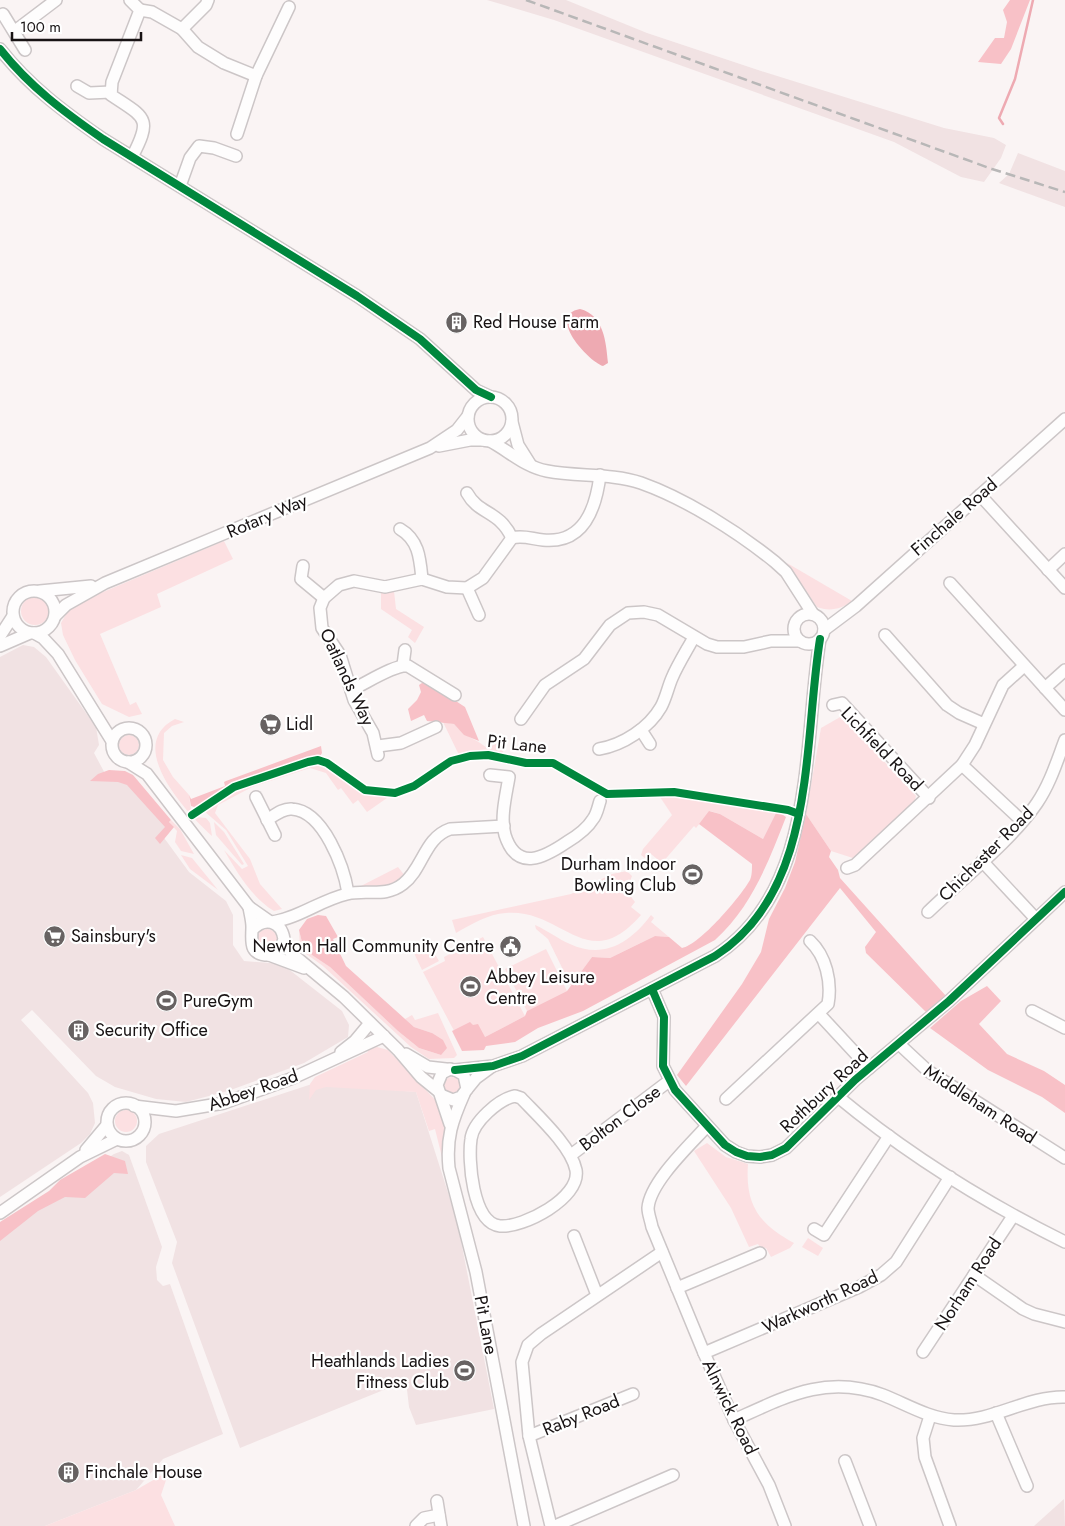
<svg xmlns="http://www.w3.org/2000/svg" width="1065" height="1526" viewBox="0 0 1065 1526" font-family="Jost,sans-serif">
<rect width="100%" height="100%" fill="#faf4f4"/>
<g fill="#f1e2e3">
<path d="M 487,0 L 566,0 L 647,33 L 761,71 L 944,128 L 994,138 L 1006,145 L 1001,158 L 984,182 L 961,177 L 894,142 L 554,20 Z"/>
<path d="M 1018,153 L 1065,171 L 1065,207 L 999,183 L 1009,174 Z"/>
<path d="M 23,645 L 34,647 L 46,657 L 96,727 L 99,745 L 94,753 L 108,779 L 124,777 L 167,827 L 162,835 L 189,872 L 226,901 L 233,915 L 233,945 L 244,961 L 282,964 L 342,1011 L 349,1025 L 348,1037 L 304,1063 L 228,1091 L 186,1102 L 156,1099 L 115,1087 L 96,1076 L 32,1010 L 21,1020 L 88,1093 L 93,1103 L 95,1123 L 90,1134 L 81,1143 L 0,1197 L 0,657 Z"/>
<path d="M 315,1083 L 416,1092 L 457,1221 L 494,1409 L 416,1425 L 409,1407 L 406,1381 L 240,1448 L 172,1263 L 177,1242 L 146,1162 L 146,1146 L 159,1134 Z"/>
<path d="M 122,1151 L 129,1155 L 162,1247 L 156,1267 L 157,1280 L 163,1286 L 170,1284 L 223,1434 L 163,1459 L 136,1490 L 45,1526 L 0,1526 L 0,1230 L 114,1154 Z"/>
<path d="M 1064,1499 L 1065,1526 L 1034,1526 Z"/>
</g>
<g fill="#fce0e2">
<path d="M 224,541 L 233,559 L 157,594 L 161,607 L 100,634 L 130,705 L 136,702 L 142,714 L 129,717 L 102,704 L 75,660 L 63,635 L 61,623 L 69,609 L 96,595 Z"/>
<path d="M 787,563 L 852,601 C 842,609 829,612 817,607 Z"/>
<path d="M 394,591 L 396,609 L 424,627 L 415,643 L 408,637 L 412,630 L 381,609 L 381,592 Z"/>
<circle cx="35" cy="611" r="14"/>
<path d="M 842,716 L 916,796 L 914,803 L 856,859 L 831,851 L 806,814 L 821,728 Z"/>
<path d="M 175,719 L 184,722 L 172,726 L 164,733 L 163,760 L 173,777 L 189,795 L 191,810 L 196,817 L 206,818 L 210,823 L 212,836 C 188,814 123,746 175,719 Z"/>
<path d="M 443,722 L 454,724 C 464,737 475,738 487,748 L 508,738 L 502,754 L 476,752 L 459,755 Z"/>
<circle cx="129" cy="745" r="10"/>
<path d="M 310,763 L 331,768 L 360,790 L 384,794 L 387,798 L 367,812 L 358,800 L 353,804 L 341,788 L 338,790 L 326,773 L 310,768 L 252,787 L 218,805 L 215,813 L 250,859 L 260,884 L 282,909 L 274,911 C 251,897 237,872 224,850 L 242,869 L 248,866 L 226,830 L 204,811 L 238,788 Z"/>
<path d="M 660,793 L 777,811 L 763,839 L 720,814 L 710,811 L 696,828 L 694,826 L 662,863 L 651,854 L 646,859 L 641,855 L 643,849 L 672,815 L 660,797 Z"/>
<path d="M 171,820 L 180,829 L 194,854 L 181,851 L 175,842 L 177,831 L 169,822 Z"/>
<path d="M 214,822 L 224,832 L 244,864 L 242,865 L 216,835 Z"/>
<path d="M 181,855 L 192,858 L 218,890 L 190,869 Z"/>
<path d="M 398,867 L 405,876 C 387,889 378,887 357,888 Z"/>
<path d="M 627,871 L 632,876 C 628,886 627,893 635,902 L 631,907 L 641,915 C 587,977 563,908 506,913 C 488,914 472,924 456,933 L 452,920 L 571,894 L 612,874 Z"/>
<path d="M 651,915 L 654,918 L 651,922 L 669,937 L 655,936 L 610,958 L 592,957 L 571,986 L 548,939 L 536,929 L 535,925 C 547,930 558,939 570,944 C 604,960 631,942 651,915 Z"/>
<circle cx="267" cy="939" r="10"/>
<path d="M 299,930 L 302,942 L 312,955 L 330,967 L 398,1031 L 419,1048 L 441,1055 L 432,1033 L 414,1027 L 405,1019 L 412,1015 L 415,1020 L 438,1013 L 457,1055 L 454,1058 L 429,1059 L 411,1047 L 323,966 L 305,953 L 300,948 Z"/>
<path d="M 483,937 L 525,1016 L 485,1037 L 461,1044 L 423,972 L 445,961 L 444,957 Z"/>
<path d="M 422,945 C 432,946 434,953 439,961 L 422,970 L 412,949 Z"/>
<path d="M 546,949 L 567,991 L 527,1011 L 505,969 Z"/>
<path d="M 377,1047 L 388,1050 L 440,1105 L 445,1117 L 443,1161 L 435,1129 L 429,1131 L 416,1092 L 326,1087 L 316,1090 L 309,1100 L 310,1084 L 315,1077 L 368,1052 L 366,1049 Z"/>
<circle cx="452" cy="1085" r="8"/>
<circle cx="126" cy="1121" r="11"/>
<path d="M 707,1143 L 726,1157 L 748,1164 C 745,1205 759,1224 794,1243 L 790,1248 L 771,1257 L 766,1248 L 760,1247 L 758,1244 L 749,1247 L 731,1208 L 694,1151 Z"/>
<path d="M 808,1238 L 823,1248 L 818,1256 L 802,1247 Z"/>
<path d="M 190,1466 L 166,1480 L 161,1495 L 175,1526 L 45,1526 L 136,1490 L 162,1475 Z"/>
</g>
<g fill="#f8c1c7">
<path d="M 1010,0 L 1030,0 L 1011,49 L 1001,64 L 978,62 L 995,38 L 1004,38 L 1007,22 L 1003,10 Z"/>
<path d="M 425,681 L 465,707 L 479,741 L 464,735 L 454,724 L 427,721 L 424,715 L 411,721 L 408,709 L 417,700 L 421,692 L 419,685 Z"/>
<path d="M 321,746 L 322,753 L 319,758 L 234,786 L 230,784 L 217,794 L 218,796 L 197,808 L 191,806 L 189,795 L 191,799 L 225,786 L 224,782 L 226,781 Z"/>
<path d="M 109,770 L 125,771 L 133,775 L 171,820 L 169,822 L 174,827 L 160,844 L 155,838 L 165,827 L 127,785 L 118,782 L 90,781 L 98,774 Z"/>
<path d="M 709,811 L 720,814 L 763,839 L 777,811 L 786,817 C 768,863 752,906 715,940 L 583,1011 L 538,1028 L 515,1042 L 486,1046 L 484,1050 L 462,1051 L 452,1031 L 470,1022 L 473,1025 L 478,1024 L 485,1037 L 525,1016 L 527,1011 L 567,991 L 592,957 L 610,958 L 655,936 L 669,937 L 682,948 C 700,945 741,896 750,880 C 752,876 752,869 752,864 L 699,824 Z"/>
<path d="M 806,814 L 831,851 L 829,857 L 838,870 L 840,878 L 946,996 L 927,1013 L 866,953 L 865,947 L 876,932 L 840,888 L 686,1086 L 677,1075 L 742,984 L 761,952 L 769,919 L 785,888 L 795,862 Z"/>
<path d="M 318,915 L 326,916 L 338,937 L 333,939 L 346,966 L 414,1027 L 432,1033 L 443,1040 L 447,1048 L 441,1055 L 419,1048 L 398,1031 L 330,967 L 312,955 L 302,942 L 299,930 L 307,919 Z"/>
<path d="M 987,986 L 1001,1001 L 979,1024 L 1007,1054 L 1044,1071 L 1065,1085 L 1065,1113 L 1042,1097 L 988,1070 L 930,1028 L 961,1001 Z"/>
<path d="M 105,1154 L 125,1161 L 128,1174 L 114,1173 L 85,1198 L 65,1197 L 38,1211 L 0,1241 L 0,1222 L 49,1191 L 60,1180 Z"/>
</g>
<path fill="#eeaab2" d="M 580,309 C 604,315 606,342 608,363 L 603,366 C 588,361 546,315 580,309 Z"/>
<g fill="none" stroke-linecap="round" stroke-linejoin="round">
<path stroke="#eeaab2" stroke-width="2.5" d="M 1003,124 L 999,118 L 1015,79 L 1033,0"/>
<defs>
<g id="minor">
<path d="M 130,0 L 140,10 L 112,82 L 111,95 C 145,118 153,117 132,157"/>
<path d="M 140,10 L 152,12 L 182,29 L 198,47 L 224,63 L 256,76"/>
<path d="M 3,14 L 25,50"/>
<path d="M 182,29 L 206,5 L 208,0"/>
<path d="M 15,31 L 56,0"/>
<path d="M 0,49 C 29,86 64,112 103,139 L 357,296 L 420,339 L 476,390 L 491,397"/>
<path d="M 77,86 L 89,93 L 111,92"/>
<path d="M 237,134 L 256,76 L 289,7"/>
<path d="M 180,186 L 190,158 L 199,146 L 214,148 L 236,156"/>
<circle cx="490" cy="419" r="22"/>
<path d="M 512,422 L 518,445 L 530,464"/>
<path d="M 490,441 C 509,451 525,467 547,471 C 578,477 611,473 641,483 C 686,499 738,532 775,562 L 786,572 L 813,614"/>
<path d="M 439,446 L 470,440 L 483,440"/>
<path d="M 467,493 C 479,515 499,510 512,538"/>
<path d="M 980,495 L 1065,588"/>
<path d="M 400,529 C 419,540 420,559 422,579"/>
<path d="M 303,566 L 301,579 L 324,598"/>
<path d="M 1048,570 L 1065,554"/>
<path d="M 950,583 L 1065,710"/>
<path d="M 467,588 L 479,615"/>
<path d="M 40,591 L 91,586"/>
<circle cx="34" cy="612" r="21"/>
<circle cx="809" cy="629" r="15"/>
<path d="M 55,616 L 66,605 L 105,583 L 430,448 L 457,430 L 468,416"/>
<path d="M 824,630 L 856,606 L 1065,419"/>
<path d="M 34,633 L 43,638 L 58,654 L 112,741"/>
<path d="M 885,635 L 947,705 L 959,713 L 984,724"/>
<path d="M 0,636 L 13,616"/>
<path d="M 0,646 L 30,633"/>
<path d="M 403,665 L 405,650"/>
<path d="M 1045,688 L 1065,670"/>
<path d="M 351,690 C 365,684 395,664 408,666 L 455,695"/>
<path d="M 833,705 L 842,703 L 929,798"/>
<path d="M 521,719 L 545,685 L 584,659 L 610,625 L 628,613 L 644,612 L 658,615 L 707,644 L 717,647 L 744,647 L 771,641 L 799,641"/>
<circle cx="129" cy="745" r="17"/>
<path d="M 641,730 L 650,744"/>
<path d="M 378,746 L 401,743 L 436,727"/>
<path d="M 599,749 C 623,745 649,728 661,707 C 666,698 668,687 672,678 C 678,664 687,650 694,637"/>
<path d="M 378,755 L 373,733 L 354,700 L 340,655 L 322,628 L 320,608 L 324,598 L 339,585 L 354,581 L 385,587 L 422,579 L 447,587 L 467,588 L 483,578 L 512,538 C 523,535 532,539 543,540 C 584,544 596,508 600,475"/>
<path d="M 128,762 L 147,774 L 249,907 L 269,921"/>
<path d="M 962,765 L 1022,821"/>
<path d="M 490,775 L 509,777 C 506,795 500,818 505,835 C 517,873 545,857 567,842 C 577,836 587,829 593,819 C 597,814 598,807 600,801"/>
<path d="M 256,797 L 275,835"/>
<path d="M 267,820 C 275,815 283,808 292,809 C 324,811 344,868 348,893"/>
<path d="M 982,861 L 1036,919"/>
<path d="M 847,868 L 855,865 L 962,765 L 975,745 L 1003,685 L 1024,666"/>
<path d="M 249,907 C 250,914 252,920 252,927 C 252,941 248,955 269,955 L 281,948 L 284,939 C 281,920 264,917 252,930"/>
<path d="M 928,912 C 961,880 1012,840 1037,803 C 1050,784 1057,761 1065,740"/>
<path d="M 272,922 C 299,918 321,900 347,894 C 367,889 385,898 403,884 C 423,869 424,838 450,829 L 504,826"/>
<path d="M 284,942 L 291,953 L 344,997 L 398,1050 L 421,1077 L 437,1090"/>
<path d="M 269,955 L 304,968"/>
<path d="M 652,989 L 664,1017 L 663,1066 L 675,1090 L 725,1145 L 736,1152 L 747,1156 L 760,1157 L 772,1155 L 786,1148 L 855,1080 L 949,1001 L 1065,892"/>
<path d="M 1032,1011 L 1065,1028"/>
<path d="M 819,1014 L 869,1068"/>
<path d="M 899,1044 L 928,1071 L 1065,1158"/>
<path d="M 341,1052 L 355,1041 L 370,1023"/>
<path d="M 406,1054 L 428,1067 L 455,1070 L 464,1075 L 467,1089 L 461,1097 L 453,1100 L 441,1095"/>
<path d="M 450,1069 L 442,1073 L 437,1085 L 450,1124"/>
<path d="M 455,1070 L 493,1066 L 522,1056 L 715,956 C 817,891 803,744 820,639"/>
<path d="M 467,1089 L 476,1078 L 491,1067"/>
<path d="M 464,1094 C 452,1121 446,1138 449,1168 L 476,1272 L 524,1526"/>
<path d="M 515,1096 L 521,1098 C 538,1116 571,1146 576,1170 C 581,1198 523,1228 500,1226 C 472,1223 468,1159 471,1139 C 473,1122 499,1099 515,1096 Z"/>
<path d="M 837,1096 C 907,1154 984,1202 1065,1242"/>
<path d="M 726,1099 L 828,1004 C 832,982 826,956 810,941"/>
<circle cx="126" cy="1122" r="19"/>
<path d="M 134,1106 L 176,1111 L 224,1103 L 293,1078 L 384,1036"/>
<path d="M 707,1126 C 690,1145 650,1182 648,1208 C 648,1214 651,1221 652,1227 L 704,1353 L 734,1420 L 769,1485 L 785,1526"/>
<path d="M 86,1150 L 107,1125"/>
<path d="M 571,1155 L 669,1081"/>
<path d="M 0,1213 L 80,1157 L 117,1139"/>
<path d="M 814,1229 L 824,1235 L 889,1136"/>
<path d="M 574,1236 L 597,1295"/>
<path d="M 974,1275 L 1023,1309 L 1034,1314 L 1065,1322"/>
<path d="M 677,1288 L 760,1253"/>
<path d="M 923,1352 L 1013,1216"/>
<path d="M 704,1353 L 859,1287 L 881,1275 L 896,1262 L 950,1177"/>
<path d="M 996,1413 L 1027,1486"/>
<path d="M 930,1416 L 923,1438 L 925,1457 L 950,1526"/>
<path d="M 734,1420 C 785,1397 826,1374 883,1395 C 906,1404 928,1418 954,1420 C 993,1422 1026,1396 1065,1397"/>
<path d="M 529,1436 L 633,1394"/>
<path d="M 845,1461 L 870,1526"/>
<path d="M 437,1501 L 441,1526"/>
<path d="M 416,1526 L 424,1518 L 439,1515"/>
<path d="M 551,1526 L 529,1436 L 522,1362 L 528,1345 L 541,1334 L 662,1252"/>
<path d="M 555,1526 L 673,1475"/>
</g>
</defs>
<use href="#minor" stroke="#ccc6c7" stroke-width="14"/>
<use href="#minor" stroke="#fefdfd" stroke-width="11"/>
<path stroke="#b8b7b7" stroke-width="2.5" stroke-dasharray="10 5" stroke-linecap="butt" d="M 526,0 L 992,169 L 1065,192"/>
<defs>
<g id="cycleway">
<path d="M 0,49 C 29,86 64,112 103,139 L 357,296 L 420,339 L 476,390 L 491,397"/>
<path d="M 192,815 L 234,787 L 308,762 L 318,760 L 327,763 L 365,790 L 395,793 L 414,786 L 451,761 L 470,756 L 488,755 L 526,763 L 553,763 L 607,794 L 674,792 L 788,810 L 799,814"/>
<path d="M 652,989 L 664,1017 L 663,1066 L 675,1090 L 725,1145 L 736,1152 L 747,1156 L 760,1157 L 772,1155 L 786,1148 L 855,1080 L 949,1001 L 1065,892"/>
<path d="M 455,1070 L 493,1066 L 522,1056 L 715,956 C 817,891 803,744 820,639"/>
</g>
</defs>
<use href="#cycleway" stroke="#fff" stroke-width="11"/>
<use href="#cycleway" stroke="#00873e" stroke-width="8"/>
</g>
<defs>
<symbol id="building-disc" viewBox="-11 -11 22 22"><circle r="9.5" fill="#676262" stroke="#fff"/><path d="M-4-6H4V6H1V3H-1V6H-4ZM-2.5-4.3h1.7v1.8h-1.7ZM.8-4.3h1.7v1.8H.8ZM-2.5-1h1.7V.8h-1.7ZM.8-1h1.7V.8H.8Z" fill="#fff"/></symbol>
<symbol id="supermarket-disc" viewBox="-11 -11 22 22"><circle r="9.5" fill="#676262" stroke="#fff"/><path d="M-6-5.5h2.5l.6 2H6L4.5 2H-2.5L-4.4-4H-6ZM-1.5 3.2a1.3 1.3 0 1 0 .1 0ZM3 3.2a1.3 1.3 0 1 0 .1 0Z" fill="#fff"/></symbol>
<symbol id="stadium-disc" viewBox="-11 -11 22 22"><circle r="9.5" fill="#676262" stroke="#fff"/><path d="M0-5a6.5 5 0 1 0 0 10a6.5 5 0 1 0 0-10ZM-3.5-1.8h7v3.6h-7Z" fill="#fff"/></symbol>
<symbol id="civic-disc" viewBox="-11 -11 22 22"><circle r="9.5" fill="#676262" stroke="#fff"/><path d="M-.6-6.5H3V-4.5H.6V-3L4-1V1h2V6H-6V1h2V-1L-.6-3ZM-1.2 2.5V6h2.4V2.5Z" fill="#fff"/></symbol>
</defs>
<g fill-rule="evenodd">
<use href="#building-disc" x="444" y="310" width="25" height="25"/>
<use href="#supermarket-disc" x="258" y="712" width="25" height="25"/>
<use href="#stadium-disc" x="680" y="862" width="25" height="25"/>
<use href="#supermarket-disc" x="42" y="924" width="25" height="25"/>
<use href="#civic-disc" x="498" y="934" width="25" height="25"/>
<use href="#stadium-disc" x="458" y="974" width="25" height="25"/>
<use href="#stadium-disc" x="154" y="988" width="25" height="25"/>
<use href="#building-disc" x="66" y="1018" width="25" height="25"/>
<use href="#stadium-disc" x="452" y="1358" width="25" height="25"/>
<use href="#building-disc" x="56" y="1460" width="25" height="25"/>
</g>
<g text-anchor="middle" stroke-width="4.5" stroke-linejoin="round" paint-order="stroke">
<g font-size="18" fill="#181314" stroke="#fff" text-anchor="start">
<text x="473" y="328">Red House Farm</text>
<text x="286" y="730">Lidl</text>
<text x="676" y="870" text-anchor="end">Durham Indoor<tspan x="676" dy="21">Bowling Club</tspan></text>
<text x="71" y="942">Sainsbury's</text>
<text x="494" y="952" text-anchor="end">Newton Hall Community Centre</text>
<text x="486" y="983">Abbey Leisure<tspan x="486" dy="21">Centre</tspan></text>
<text x="183" y="1007">PureGym</text>
<text x="95" y="1036">Security Office</text>
<text x="449" y="1367" text-anchor="end">Heathlands Ladies<tspan x="449" dy="21">Fitness Club</tspan></text>
<text x="85" y="1478">Finchale House</text>
</g>
<g font-size="18" fill="#181314" stroke="#fff">
<text transform="translate(267 516) rotate(-23)" y="6">Rotary Way</text>
<text transform="translate(954 517) rotate(-41)" y="6">Finchale Road</text>
<text transform="translate(347 677) rotate(65)" y="6">Oatlands Way</text>
<text transform="translate(517 744) rotate(6)" y="6">Pit Lane</text>
<text transform="translate(882 749) rotate(46)" y="6">Lichfield Road</text>
<text transform="translate(986 854) rotate(-45)" y="6">Chichester Road</text>
<text transform="translate(253 1090) rotate(-19)" y="6">Abbey Road</text>
<text transform="translate(824 1091) rotate(-43)" y="6">Rothbury Road</text>
<text transform="translate(980 1104) rotate(33)" y="6">Middleham Road</text>
<text transform="translate(620 1118) rotate(-37)" y="6">Bolton Close</text>
<text transform="translate(968 1284) rotate(-57)" y="6">Norham Road</text>
<text transform="translate(820 1302) rotate(-25)" y="6">Warkworth Road</text>
<text transform="translate(486 1325) rotate(79)" y="6">Pit Lane</text>
<text transform="translate(730 1407) rotate(64)" y="6">Alnwick Road</text>
<text transform="translate(581 1415) rotate(-22)" y="6">Raby Road</text>
</g>
</g>
<path d="M12 32v8h129v-8" fill="none" stroke="#181314" stroke-width="2.5"/>
<text x="20" y="32" font-size="15" fill="#181314" stroke="#ffffff" stroke-width="4" paint-order="stroke">100 m</text>
</svg>
